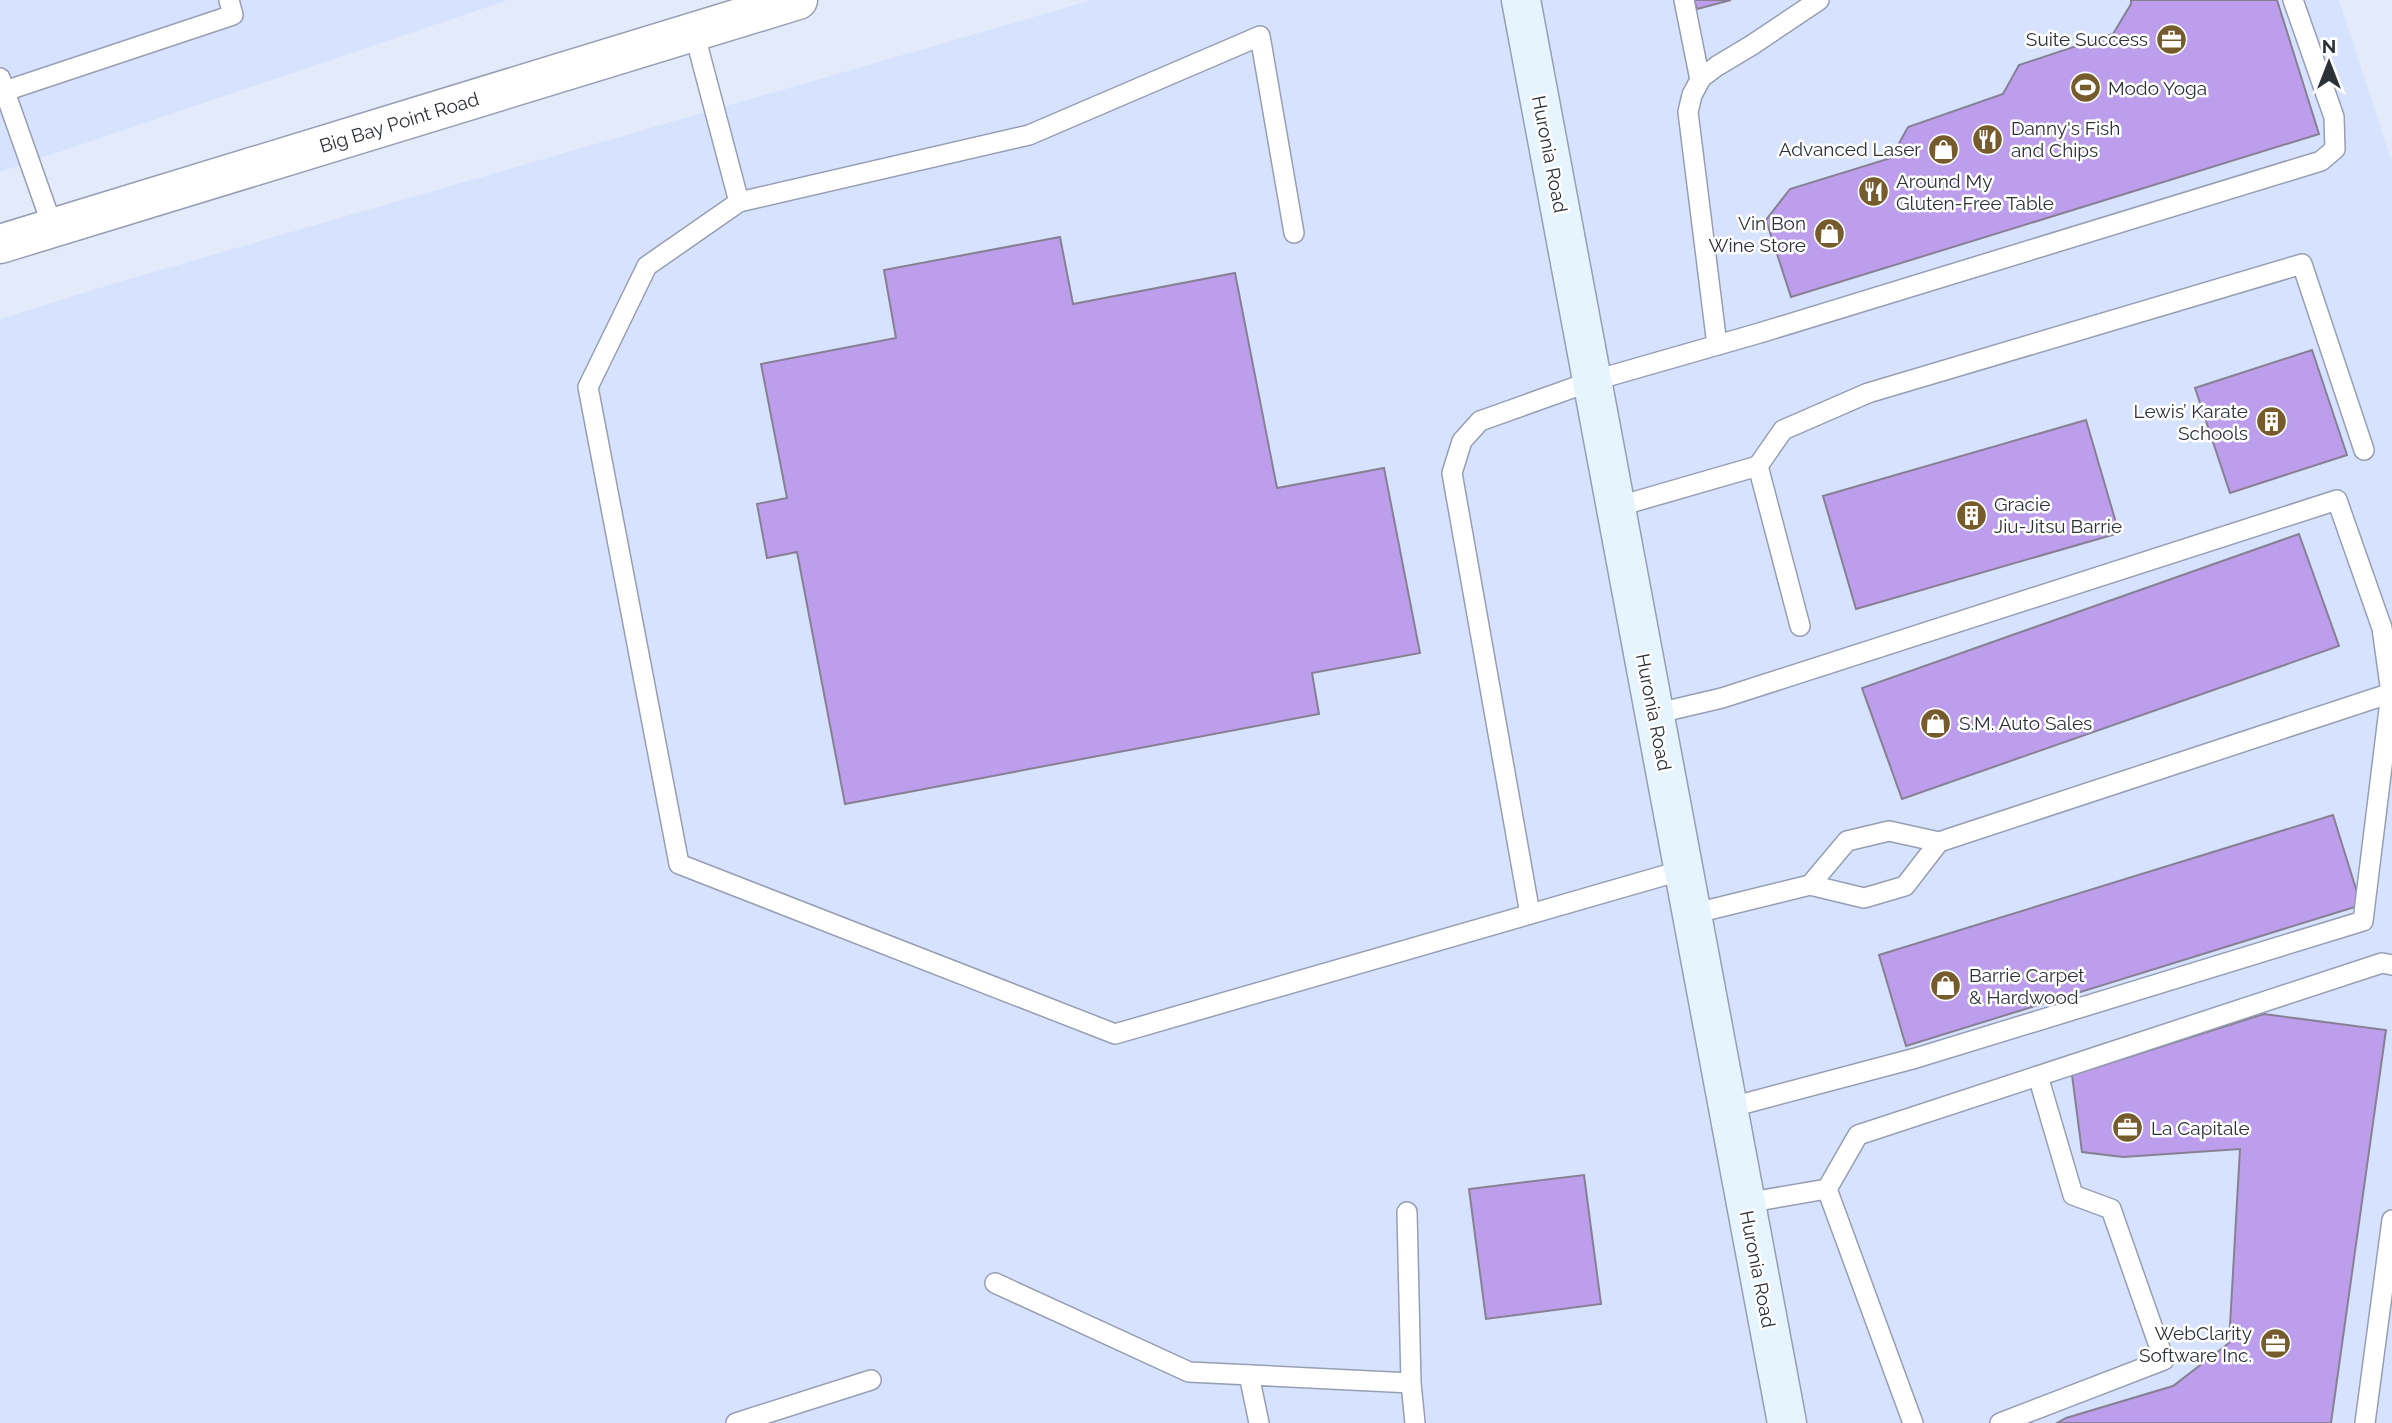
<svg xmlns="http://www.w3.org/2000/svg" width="2392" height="1423" viewBox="0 0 2392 1423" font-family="Raleway,sans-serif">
<rect width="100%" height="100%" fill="#e3ebfb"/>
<g fill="#d7e3fe">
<path d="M 0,0 L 508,0 L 0,172 Z"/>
<path d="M 1092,0 L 2339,0 L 2392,162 L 2392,1423 L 0,1423 L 0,319 L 119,282 Z"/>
</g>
<g fill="#bc9eec" stroke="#878093" stroke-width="2">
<path d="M 1694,0 L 1731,0 L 1697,9 Z"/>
<path d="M 2131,0 L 2277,0 L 2319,134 L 1791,297 L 1766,220 L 1790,189 L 1891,158 L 1908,127 L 2003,94 L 2019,65 L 2113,34 L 2131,4 Z"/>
<path d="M 1060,237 L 1073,304 L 1235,273 L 1277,488 L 1384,468 L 1420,653 L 1312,673 L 1319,714 L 845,804 L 797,552 L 767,558 L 757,504 L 787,498 L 761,364 L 896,338 L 884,270 Z"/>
<path d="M 2312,350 L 2347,455 L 2230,493 L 2195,388 Z"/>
<path d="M 2086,420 L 2119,533 L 1856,609 L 1823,496 Z"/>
<path d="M 2299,534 L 2339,646 L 1902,799 L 1862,688 Z"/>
<path d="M 2333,815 L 2361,905 L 1906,1046 L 1879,955 Z"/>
<path d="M 2264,1014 L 2386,1030 L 2331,1423 L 2057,1423 L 2066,1418 L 2173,1386 L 2229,1343 L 2240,1149 L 2123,1157 L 2082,1152 L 2072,1075 Z"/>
<path d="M 1584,1175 L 1601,1304 L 1486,1319 L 1469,1189 Z"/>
</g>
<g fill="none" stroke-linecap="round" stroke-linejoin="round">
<defs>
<g id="service">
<path d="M 1684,0 L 1700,80"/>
<path d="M 694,32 L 739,202"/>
<path d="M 0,78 L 53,228"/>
<path d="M 5,91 L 233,15 L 229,0"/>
<path d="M 1294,233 L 1260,36 L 1029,135 L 739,202 L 647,266 L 588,387 L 679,864 L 1115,1034 L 1683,870"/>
<path d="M 1717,345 L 1688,112 L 1692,95 L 1701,78 L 1717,66 L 1752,45 L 1819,0"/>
<path d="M 1758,466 L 1800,626"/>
<path d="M 1616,507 L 1758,466 L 1783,430 L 1868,393 L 2302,264 L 2364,450"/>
<path d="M 1654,714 L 1722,698 L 2337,500 L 2382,628 L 2391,693 L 1939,842"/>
<path d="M 1530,914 L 1452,473 L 1462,441 L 1480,421 L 1592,381 L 1763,332 L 2321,161 L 2335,149 L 2334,117 L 2293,0"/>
<path d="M 1692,914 L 1810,885 L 1864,898 L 1905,886 L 1939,842 L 1889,831 L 1847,841 L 1810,885"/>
<path d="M 1728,1108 L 1916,1058 L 2363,921 L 2391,693"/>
<path d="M 1827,1189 L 1913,1423"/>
<path d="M 1745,1203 L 1827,1189 L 1858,1135 L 2382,963 L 2392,965"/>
<path d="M 1407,1212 L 1411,1383 L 1415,1423"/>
<path d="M 995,1283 L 1189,1372 L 1411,1383"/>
<path d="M 1249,1375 L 1259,1423"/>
<path d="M 736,1423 L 871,1380"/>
<path d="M 2000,1423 L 2164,1360 L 2111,1209 L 2073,1195 L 2038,1076"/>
<path d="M 2365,1423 L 2392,1220"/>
</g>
<path id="tertiary" d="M 0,244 L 798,0"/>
<path id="secondary" d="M 1521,0 L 1787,1423"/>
</defs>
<use href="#service" stroke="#969eb2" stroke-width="22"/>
<use href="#tertiary" stroke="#969eb2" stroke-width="41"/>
<use href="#secondary" stroke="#969eb2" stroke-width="41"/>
<use href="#service" stroke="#fff" stroke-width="19"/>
<use href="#tertiary" stroke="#fff" stroke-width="38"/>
<use href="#secondary" stroke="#e6f5fd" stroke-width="38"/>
</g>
<defs>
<symbol id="office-disc" viewBox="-11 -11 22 22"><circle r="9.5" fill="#765b2d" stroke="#fff"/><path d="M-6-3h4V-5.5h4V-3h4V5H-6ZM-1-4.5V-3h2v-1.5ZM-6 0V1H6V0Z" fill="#fff"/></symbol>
<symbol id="stadium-disc" viewBox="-11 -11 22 22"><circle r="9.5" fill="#765b2d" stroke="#fff"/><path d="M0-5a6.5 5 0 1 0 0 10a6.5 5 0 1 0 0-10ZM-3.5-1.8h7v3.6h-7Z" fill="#fff"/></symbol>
<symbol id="restaurant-disc" viewBox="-11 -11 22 22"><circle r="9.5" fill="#765b2d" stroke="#fff"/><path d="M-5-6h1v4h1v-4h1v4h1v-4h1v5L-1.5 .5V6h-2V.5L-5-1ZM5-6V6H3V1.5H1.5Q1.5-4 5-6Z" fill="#fff"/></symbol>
<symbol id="shop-disc" viewBox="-11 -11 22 22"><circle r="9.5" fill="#765b2d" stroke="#fff"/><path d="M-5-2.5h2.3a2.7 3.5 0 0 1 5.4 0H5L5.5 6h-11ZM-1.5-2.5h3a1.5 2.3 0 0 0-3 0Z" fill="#fff"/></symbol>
<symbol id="building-disc" viewBox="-11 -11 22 22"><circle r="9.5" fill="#765b2d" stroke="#fff"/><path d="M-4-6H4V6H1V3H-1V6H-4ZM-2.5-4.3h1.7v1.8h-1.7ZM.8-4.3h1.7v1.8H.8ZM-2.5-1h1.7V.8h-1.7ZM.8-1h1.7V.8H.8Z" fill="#fff"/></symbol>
</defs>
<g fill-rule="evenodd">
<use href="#office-disc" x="2154" y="22" width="35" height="35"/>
<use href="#stadium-disc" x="2068" y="70" width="35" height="35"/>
<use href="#restaurant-disc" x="1970" y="122" width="35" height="35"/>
<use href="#shop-disc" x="1926" y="132" width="35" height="35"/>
<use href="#restaurant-disc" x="1856" y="174" width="35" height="35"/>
<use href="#shop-disc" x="1812" y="216" width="35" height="35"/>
<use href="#building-disc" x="2254" y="404" width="35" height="35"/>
<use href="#building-disc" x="1954" y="498" width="35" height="35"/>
<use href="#shop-disc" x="1918" y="706" width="35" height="35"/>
<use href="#shop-disc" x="1928" y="968" width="35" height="35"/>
<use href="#office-disc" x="2110" y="1110" width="35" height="35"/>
<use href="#office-disc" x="2258" y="1326" width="35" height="35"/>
</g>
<g text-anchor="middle" stroke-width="5" stroke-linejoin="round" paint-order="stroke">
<g font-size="19" fill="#2c3037" stroke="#fff" text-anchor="start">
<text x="2148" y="46" text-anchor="end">Suite Success</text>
<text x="2108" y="95">Modo Yoga</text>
<text x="2011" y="135">Danny's Fish<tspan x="2011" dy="22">and Chips</tspan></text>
<text x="1921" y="156" text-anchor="end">Advanced Laser</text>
<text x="1896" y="188">Around My<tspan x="1896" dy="22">Gluten-Free Table</tspan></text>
<text x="1806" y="230" text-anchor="end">Vin Bon<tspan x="1806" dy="22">Wine Store</tspan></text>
<text x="2248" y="418" text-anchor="end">Lewis’ Karate<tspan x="2248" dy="22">Schools</tspan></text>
<text x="1994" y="511">Gracie<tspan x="1994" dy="22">Jiu-Jitsu Barrie</tspan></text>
<text x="1959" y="730">S.M. Auto Sales</text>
<text x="1969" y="982">Barrie Carpet<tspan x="1969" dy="22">&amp; Hardwood</tspan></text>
<text x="2151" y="1135">La Capitale</text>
<text x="2252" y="1340" text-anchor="end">WebClarity<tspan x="2252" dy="22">Software Inc.</tspan></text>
</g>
<g font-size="19" fill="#2c3037" stroke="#fff">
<text transform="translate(399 122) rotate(-17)" y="7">Big Bay Point Road</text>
<text transform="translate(1550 154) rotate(79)" y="7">Huronia Road</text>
<text transform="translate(1654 712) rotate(79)" y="7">Huronia Road</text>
<text transform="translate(1758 1269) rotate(79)" y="7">Huronia Road</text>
</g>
</g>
<g transform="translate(2329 63)" stroke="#ffffff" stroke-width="5" paint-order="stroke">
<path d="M0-5L12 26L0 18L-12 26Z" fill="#2c3037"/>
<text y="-10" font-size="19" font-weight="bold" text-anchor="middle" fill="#2c3037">N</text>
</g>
</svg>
